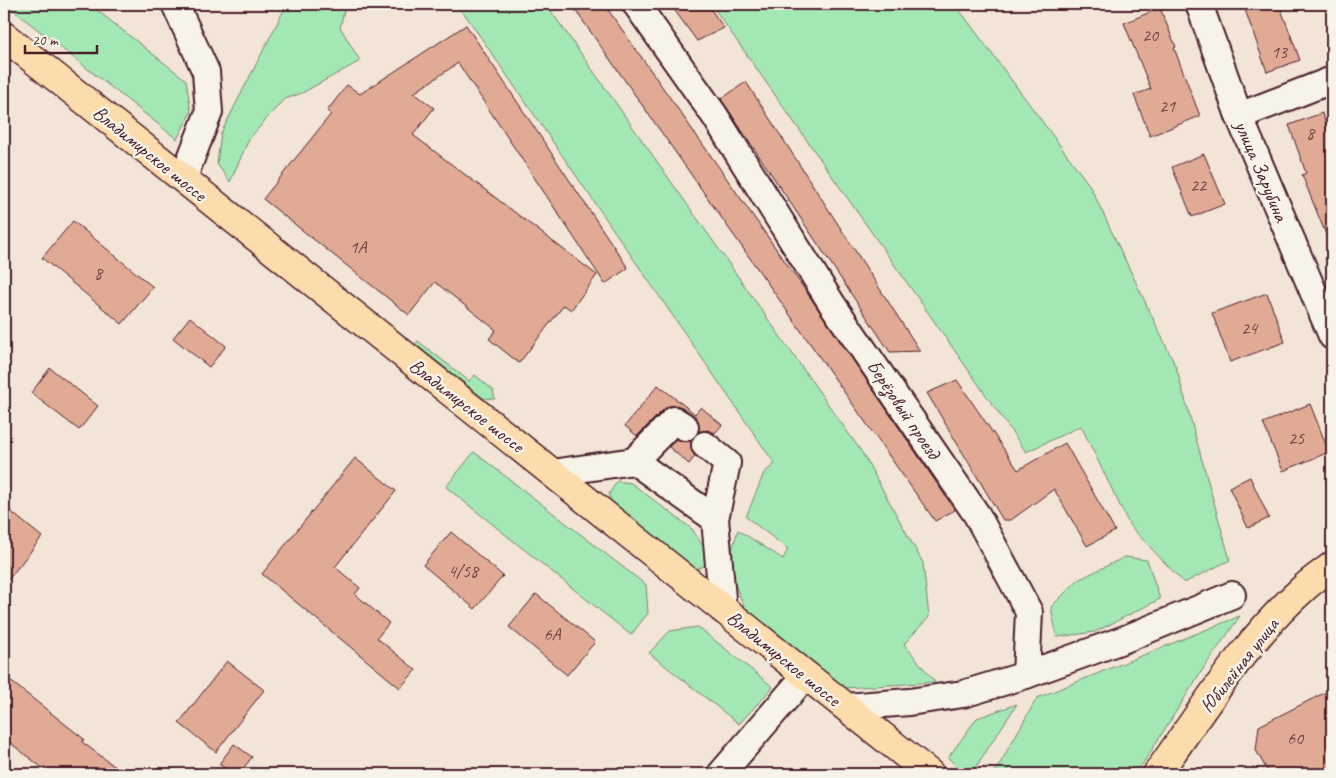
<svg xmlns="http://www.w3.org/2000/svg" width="1336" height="778" viewBox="0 0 1336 778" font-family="Caveat,sans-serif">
<rect width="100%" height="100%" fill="#f2e4d7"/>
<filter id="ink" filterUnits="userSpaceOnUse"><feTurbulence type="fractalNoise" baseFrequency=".02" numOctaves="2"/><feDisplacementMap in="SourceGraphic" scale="10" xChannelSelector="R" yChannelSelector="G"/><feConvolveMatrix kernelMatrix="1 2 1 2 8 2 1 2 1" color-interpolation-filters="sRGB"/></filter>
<g filter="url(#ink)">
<g fill="#a3e8b4" stroke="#768470">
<path d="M 12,4 L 89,4 L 186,80 L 191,112 L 177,139 L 9,7 Z"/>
<path d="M 287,4 L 350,4 L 345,7 L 340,27 L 360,61 L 302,93 L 283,100 L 249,139 L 230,182 L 217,164 L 221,133 Z"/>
<path d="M 454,4 L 546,4 L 863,454 L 923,563 L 929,617 L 904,644 L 935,682 L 844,688 L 747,613 L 727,566 L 738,530 L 783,559 L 788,549 L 746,517 L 764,473 L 775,464 L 466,16 Z"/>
<path d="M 711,4 L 955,4 L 1090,186 L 1176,367 L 1230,560 L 1184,583 L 1130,526 L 1081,426 L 1026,452 Z"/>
<path d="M 418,341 L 469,381 L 475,375 L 493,390 L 495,399 L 483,398 L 415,344 Z"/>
<path d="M 474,452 L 646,585 L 648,613 L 631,635 L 446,487 Z"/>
<path d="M 617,481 L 631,483 L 692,529 L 706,551 L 706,565 L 696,569 L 611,504 L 609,494 Z"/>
<path d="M 1125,557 L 1147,560 L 1160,599 L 1095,632 L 1057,637 L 1051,607 L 1078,580 Z"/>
<path d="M 1240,616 L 1201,672 L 1142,765 L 1132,774 L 994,774 L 1037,698 Z"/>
<path d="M 698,627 L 773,687 L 739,724 L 649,653 L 670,631 Z"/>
<path d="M 1017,704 L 971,774 L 966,774 L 948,758 L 977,718 Z"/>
</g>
<g fill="#e0aa95" stroke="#4a1f2b">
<path d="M 571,4 L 604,4 L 810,297 L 955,510 L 935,521 Z"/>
<path d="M 670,4 L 707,4 L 724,28 L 697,41 Z"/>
<path d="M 1243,4 L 1279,4 L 1300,60 L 1267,72 Z"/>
<path d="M 1160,8 L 1176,47 L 1174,48 L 1200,116 L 1150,136 L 1134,95 L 1151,89 L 1124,23 Z"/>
<path d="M 466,25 L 628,268 L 605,284 L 458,63 L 414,93 L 434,108 L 413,135 L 597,275 L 571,310 L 564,305 L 519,363 L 489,339 L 496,330 L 435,282 L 409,315 L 263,199 L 331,114 L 327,111 L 347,85 L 360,94 Z"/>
<path d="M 746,82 L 920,351 L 890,352 L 721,99 Z"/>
<path d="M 1322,113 L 1332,142 L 1331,247 L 1302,175 L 1306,173 L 1289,125 Z"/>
<path d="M 1204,154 L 1225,204 L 1192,217 L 1172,167 Z"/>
<path d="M 73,221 L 153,287 L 122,324 L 42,258 Z"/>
<path d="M 1267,293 L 1285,342 L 1230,362 L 1212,313 Z"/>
<path d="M 190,317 L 226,346 L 209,367 L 173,338 Z"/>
<path d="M 50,368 L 98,406 L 79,430 L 31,393 Z"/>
<path d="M 957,380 L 1018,470 L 1065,443 L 1115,531 L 1087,546 L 1054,489 L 1011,520 L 1003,520 L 927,393 Z"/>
<path d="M 658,385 L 695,414 L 701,407 L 722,425 L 715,433 L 707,430 L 699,432 L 698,421 L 693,415 L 682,407 L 676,405 L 669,406 L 663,410 L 637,436 L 625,426 Z"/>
<path d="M 1310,404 L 1329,452 L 1283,471 L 1263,423 Z"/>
<path d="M 676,439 L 684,442 L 691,441 L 691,450 L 695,456 L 689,464 L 669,447 Z"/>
<path d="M 355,458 L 396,491 L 335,567 L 360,588 L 355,594 L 389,623 L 377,638 L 416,670 L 400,688 L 262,574 Z"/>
<path d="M 1250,477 L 1269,518 L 1248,528 L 1229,487 Z"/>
<path d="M 4,506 L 42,537 L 4,585 Z"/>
<path d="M 451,532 L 503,576 L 475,609 L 423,565 Z"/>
<path d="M 536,594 L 595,642 L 567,675 L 509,627 Z"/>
<path d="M 227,661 L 264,690 L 216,752 L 179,723 Z"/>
<path d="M 4,676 L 84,739 L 82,742 L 125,774 L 50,774 L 4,738 Z"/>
<path d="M 1332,689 L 1332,774 L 1269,774 L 1256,750 L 1259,726 Z"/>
<path d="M 234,744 L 252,757 L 239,774 L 233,774 L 219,764 Z"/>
</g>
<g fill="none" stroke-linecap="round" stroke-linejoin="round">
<defs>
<g id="minor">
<path d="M 175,4 L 206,72 L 209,112 L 183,179"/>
<path d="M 636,4 L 715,116 L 832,304 L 977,515 L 1029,612 L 1026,675 L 963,694 L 909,702 L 846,707"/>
<path d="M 1199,4 L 1239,116 L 1332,336"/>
<path d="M 1239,116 L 1332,80"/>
<path d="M 705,445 L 727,463 L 715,519"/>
<path d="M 634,461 L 674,420 L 685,427"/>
<path d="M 552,473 L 634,461 L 715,519 L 723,610"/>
<path d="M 1026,675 L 1125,639 L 1232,595"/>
<path d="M 721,774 L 806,675"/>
</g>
<g id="major">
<path d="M 4,36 L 930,774"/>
<path d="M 1157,774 C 1203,710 1246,639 1305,587 C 1314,579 1323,573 1332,566"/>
</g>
</defs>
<use href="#minor" stroke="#4a1f2b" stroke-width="30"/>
<use href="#major" stroke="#4a1f2b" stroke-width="31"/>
<use href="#minor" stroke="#f7f3e8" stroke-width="26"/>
<use href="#major" stroke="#fcdcac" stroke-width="28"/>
</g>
</g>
<g text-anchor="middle" stroke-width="5" stroke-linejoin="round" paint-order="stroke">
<g font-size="18" fill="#704246">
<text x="1150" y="41">20</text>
<text x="1279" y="58">13</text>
<text x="1167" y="112">21</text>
<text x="1310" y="139">8</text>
<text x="1198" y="191">22</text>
<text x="358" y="253">1А</text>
<text x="98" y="279">8</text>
<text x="1249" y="334">24</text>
<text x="1296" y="444">25</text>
<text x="463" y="577">4/58</text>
<text x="552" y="640">6А</text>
<text x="1295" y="744">60</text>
</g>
<g font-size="20" fill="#4a1f2b" stroke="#f7f3e8">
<text transform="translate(150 153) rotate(39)" y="7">Владимирское шоссе</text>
<text transform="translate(1262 171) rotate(67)" y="7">улица Зарубина</text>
<text transform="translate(467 405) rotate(38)" y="7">Владимирское шоссе</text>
<text transform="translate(904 409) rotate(56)" y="7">Берёзовый проезд</text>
<text transform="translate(784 658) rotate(39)" y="7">Владимирское шоссе</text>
<text transform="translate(1239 665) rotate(-52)" y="7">Юбилейная улица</text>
</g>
</g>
<rect width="1336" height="778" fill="none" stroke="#f7f3e8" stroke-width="20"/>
<rect x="10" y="10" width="1316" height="758" fill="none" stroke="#4a1f2b" stroke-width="2" filter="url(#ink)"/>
<path d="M25 45v8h72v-8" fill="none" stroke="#4a1f2b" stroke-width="2.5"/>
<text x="32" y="45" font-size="15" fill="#4a1f2b" stroke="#f7f3e8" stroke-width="4" paint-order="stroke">20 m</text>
</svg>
